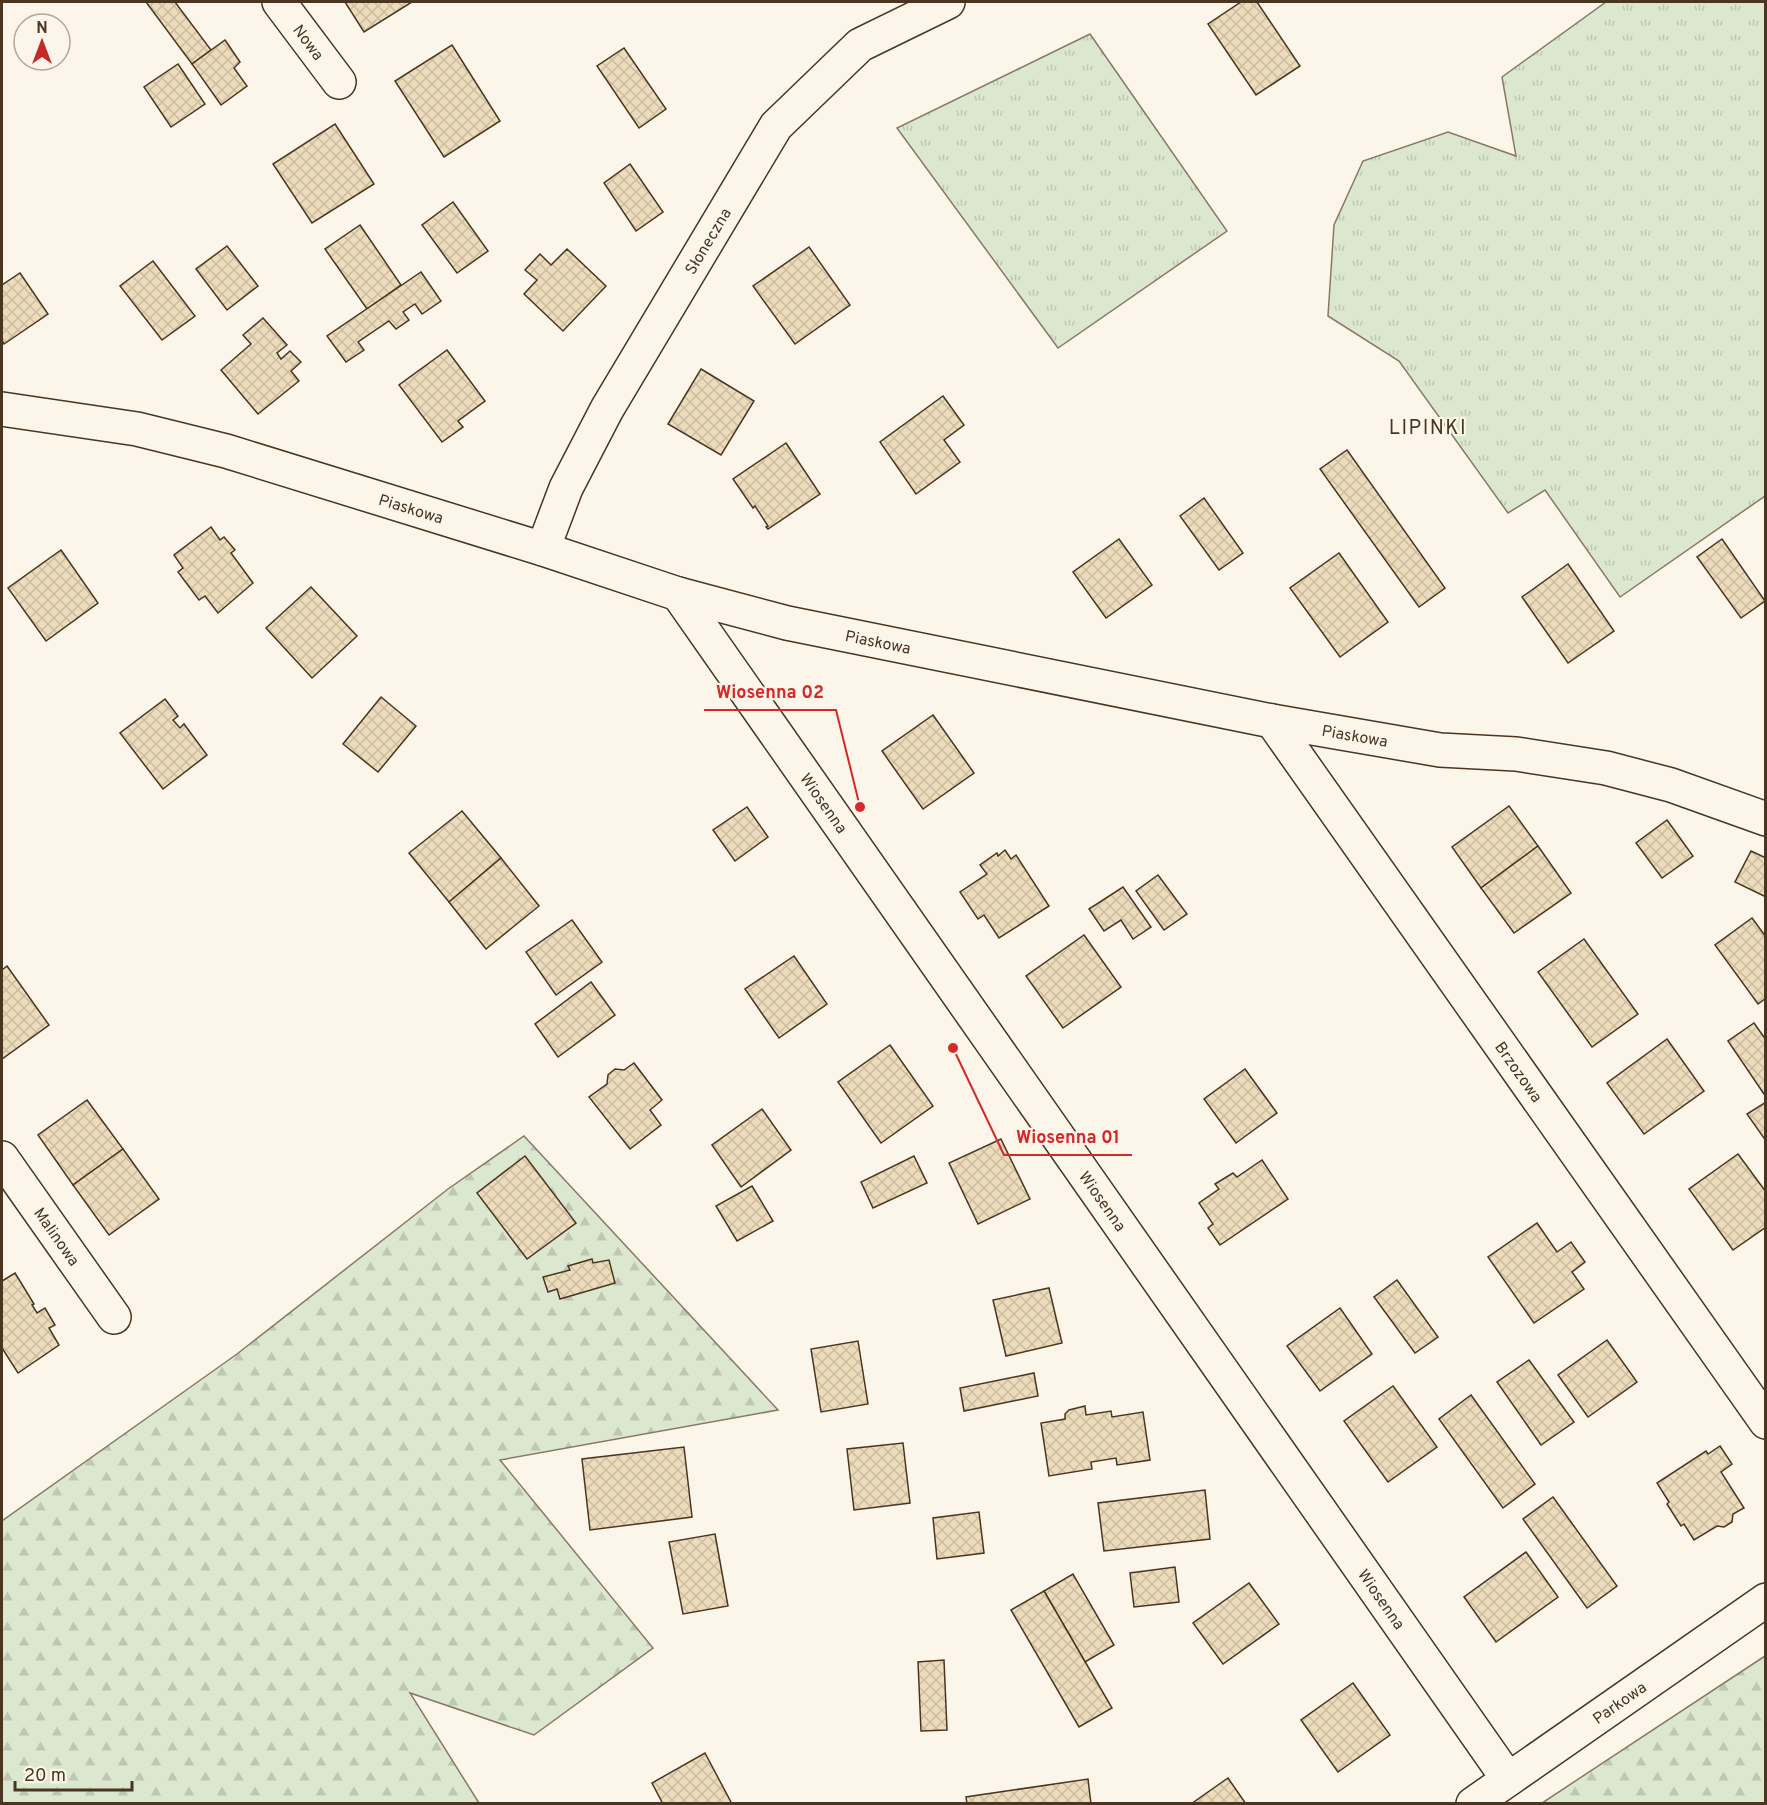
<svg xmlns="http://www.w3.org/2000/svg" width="1767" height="1805" viewBox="0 0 1767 1805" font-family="Overpass,sans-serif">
<defs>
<pattern id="grass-tufts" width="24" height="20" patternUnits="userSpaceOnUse" patternTransform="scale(1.5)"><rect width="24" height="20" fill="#dce7d0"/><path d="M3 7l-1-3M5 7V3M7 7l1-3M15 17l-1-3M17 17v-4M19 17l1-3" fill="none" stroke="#bec7b2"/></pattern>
<pattern id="forest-firs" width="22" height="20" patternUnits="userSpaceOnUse" patternTransform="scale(1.5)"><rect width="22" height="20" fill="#dce7d0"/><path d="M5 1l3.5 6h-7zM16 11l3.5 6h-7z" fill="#bec7b2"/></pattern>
<pattern id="building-cross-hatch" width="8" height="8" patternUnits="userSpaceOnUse" patternTransform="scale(1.5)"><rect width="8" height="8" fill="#ecdcbc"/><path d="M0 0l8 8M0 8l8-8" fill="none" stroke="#ccbda1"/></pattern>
</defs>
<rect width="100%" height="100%" fill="#fbf6e9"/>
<g fill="url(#grass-tufts)" stroke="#887966" stroke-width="1.5">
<path d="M 1606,2 L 1766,2 L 1765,496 L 1620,597 L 1545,490 L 1508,513 L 1399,361 L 1328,316 L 1334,225 L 1363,161 L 1448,132 L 1516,156 L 1502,77 Z"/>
<path d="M 1090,34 L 1227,231 L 1058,348 L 897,128 Z"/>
</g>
<g fill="url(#forest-firs)" stroke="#887966" stroke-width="1.5">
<path d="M 524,1136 L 778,1410 L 500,1460 L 653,1648 L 534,1735 L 410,1693 L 479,1803 L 2,1803 L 2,1521 L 237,1354 L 448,1189 Z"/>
<path d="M 1765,1656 L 1765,1803 L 1542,1803 Z"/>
</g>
<g fill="url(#building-cross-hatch)" stroke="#4a3520" stroke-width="1.5">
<path d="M 146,2 L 175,2 L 211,50 L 192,64 Z"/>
<path d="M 345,2 L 412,2 L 364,32 Z"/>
<path d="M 1241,2 L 1257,2 L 1300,66 L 1256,95 L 1208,24 Z"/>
<path d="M 225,40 L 240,62 L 234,68 L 247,86 L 221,105 L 192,64 Z"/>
<path d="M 452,45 L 500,121 L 444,157 L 395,81 Z"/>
<path d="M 624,48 L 666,109 L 639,128 L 597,66 Z"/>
<path d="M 178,64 L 205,104 L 171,127 L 144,87 Z"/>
<path d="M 335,124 L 374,184 L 312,223 L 273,164 Z"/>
<path d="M 630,164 L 663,212 L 636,231 L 604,183 Z"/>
<path d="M 453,202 L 488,251 L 457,273 L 422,225 Z"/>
<path d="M 360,225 L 401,285 L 367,309 L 325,249 Z"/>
<path d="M 227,246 L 258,286 L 227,310 L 196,269 Z"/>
<path d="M 809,247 L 850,305 L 795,344 L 753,286 Z"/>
<path d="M 567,249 L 606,286 L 563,331 L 524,294 L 537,280 L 525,270 L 540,254 L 551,265 Z"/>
<path d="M 153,261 L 195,316 L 162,340 L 120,286 Z"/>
<path d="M 421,272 L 441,301 L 422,314 L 415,304 L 403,312 L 409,320 L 396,329 L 389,321 L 358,342 L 364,350 L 346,362 L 327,336 Z"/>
<path d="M 20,273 L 48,314 L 4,344 L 2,340 L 2,285 Z"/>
<path d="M 263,318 L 287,345 L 277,353 L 281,359 L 290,351 L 301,362 L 291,371 L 299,381 L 258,414 L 221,370 L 251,344 L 243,335 Z"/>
<path d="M 447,350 L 485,401 L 458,421 L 463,427 L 442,442 L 399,385 Z"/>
<path d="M 701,369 L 754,401 L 721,455 L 668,424 Z"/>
<path d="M 943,396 L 964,425 L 944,440 L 960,462 L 916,494 L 880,442 Z"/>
<path d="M 786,443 L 820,494 L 768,529 L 766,527 L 768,526 L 755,506 L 753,508 L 733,479 Z"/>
<path d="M 1347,450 L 1445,588 L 1419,607 L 1320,469 Z"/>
<path d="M 1204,498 L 1243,553 L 1219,570 L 1180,516 Z"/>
<path d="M 211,527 L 220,540 L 224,537 L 235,550 L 231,553 L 253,583 L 218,613 L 205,596 L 199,600 L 178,572 L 183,568 L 174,555 Z"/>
<path d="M 1119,539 L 1152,585 L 1106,618 L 1073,572 Z"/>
<path d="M 1722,539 L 1765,601 L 1741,618 L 1697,557 Z"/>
<path d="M 61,550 L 98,603 L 46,641 L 8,588 Z"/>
<path d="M 1339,553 L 1388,622 L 1340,657 L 1290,588 Z"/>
<path d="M 1568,564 L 1614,631 L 1568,663 L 1522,597 Z"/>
<path d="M 311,587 L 357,636 L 312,678 L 266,628 Z"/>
<path d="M 381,697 L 416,726 L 378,772 L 343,744 Z"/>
<path d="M 165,699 L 178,716 L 173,720 L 180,728 L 184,724 L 207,755 L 163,789 L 120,733 Z"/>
<path d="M 933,715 L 974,773 L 923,809 L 882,751 Z"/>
<path d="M 1509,806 L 1538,846 L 1481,888 L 1452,847 Z"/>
<path d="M 747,807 L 768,837 L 735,861 L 713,830 Z"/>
<path d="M 462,811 L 501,858 L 449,902 L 409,853 Z"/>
<path d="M 1667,820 L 1693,856 L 1662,878 L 1636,843 Z"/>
<path d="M 1538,846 L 1571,893 L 1514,933 L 1481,888 Z"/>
<path d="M 1005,850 L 1011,859 L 1016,855 L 1049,906 L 999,938 L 984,915 L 978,919 L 960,892 L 987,874 L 980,865 L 997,853 L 998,856 Z"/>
<path d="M 1751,851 L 1766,858 L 1766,897 L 1735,882 Z"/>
<path d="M 501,858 L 539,906 L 486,949 L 449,902 Z"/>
<path d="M 1158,875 L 1187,914 L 1164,930 L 1136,891 Z"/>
<path d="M 1123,887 L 1151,927 L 1133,939 L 1121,920 L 1104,931 L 1089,909 Z"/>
<path d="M 1752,918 L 1766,937 L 1766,998 L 1758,1004 L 1715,945 Z"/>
<path d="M 572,920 L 602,962 L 556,995 L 526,952 Z"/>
<path d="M 1084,935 L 1121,987 L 1063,1028 L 1026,976 Z"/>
<path d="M 1584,939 L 1638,1014 L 1592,1047 L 1538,972 Z"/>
<path d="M 794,956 L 827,1004 L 779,1038 L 745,989 Z"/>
<path d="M 7,966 L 49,1025 L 2,1059 L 2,970 Z"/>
<path d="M 591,982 L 615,1015 L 558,1057 L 535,1024 Z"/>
<path d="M 1754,1023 L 1766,1040 L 1766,1097 L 1728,1041 Z"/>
<path d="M 1667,1039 L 1704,1091 L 1644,1134 L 1607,1083 Z"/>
<path d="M 890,1045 L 933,1106 L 881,1143 L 838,1082 Z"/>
<path d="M 634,1063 L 662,1100 L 650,1110 L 661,1125 L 630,1149 L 589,1097 L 607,1084 L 608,1075 L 615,1069 L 624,1070 Z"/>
<path d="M 1245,1069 L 1277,1113 L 1236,1143 L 1204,1099 Z"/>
<path d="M 87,1100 L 123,1149 L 73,1185 L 38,1135 Z"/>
<path d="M 1766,1102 L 1766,1141 L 1747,1114 Z"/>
<path d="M 762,1109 L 791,1150 L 741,1187 L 712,1145 Z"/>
<path d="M 1001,1139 L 1030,1199 L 978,1224 L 949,1163 Z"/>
<path d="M 123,1149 L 159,1199 L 109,1235 L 73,1185 Z"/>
<path d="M 1738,1154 L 1766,1192 L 1766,1227 L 1733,1250 L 1689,1189 Z"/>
<path d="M 525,1156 L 576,1223 L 527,1259 L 477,1193 Z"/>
<path d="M 914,1156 L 927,1183 L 873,1208 L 861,1182 Z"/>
<path d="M 1262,1160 L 1288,1199 L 1220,1245 L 1208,1228 L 1213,1224 L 1199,1203 L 1219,1189 L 1215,1184 L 1233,1173 L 1237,1177 Z"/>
<path d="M 752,1186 L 773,1221 L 737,1241 L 716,1206 Z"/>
<path d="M 1537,1223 L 1557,1252 L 1571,1242 L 1585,1262 L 1572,1272 L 1584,1289 L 1534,1323 L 1488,1257 Z"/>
<path d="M 592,1259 L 593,1263 L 609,1260 L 615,1283 L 560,1299 L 557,1289 L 548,1292 L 543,1277 L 570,1270 L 568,1266 Z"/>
<path d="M 15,1273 L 34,1304 L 32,1305 L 37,1313 L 45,1308 L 55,1325 L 49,1328 L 59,1345 L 18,1373 L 2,1348 L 2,1281 Z"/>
<path d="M 1397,1280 L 1438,1337 L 1415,1353 L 1374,1297 Z"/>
<path d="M 1049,1288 L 1062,1343 L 1006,1356 L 993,1300 Z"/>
<path d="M 1340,1308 L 1372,1354 L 1320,1391 L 1287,1346 Z"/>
<path d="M 1607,1340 L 1637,1382 L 1588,1417 L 1558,1375 Z"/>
<path d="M 858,1341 L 868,1404 L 821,1412 L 811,1349 Z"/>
<path d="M 1529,1360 L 1574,1422 L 1541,1445 L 1497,1382 Z"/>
<path d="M 1034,1373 L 1038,1396 L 964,1411 L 960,1388 Z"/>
<path d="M 1393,1386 L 1437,1447 L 1388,1482 L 1344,1421 Z"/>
<path d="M 1471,1395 L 1535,1484 L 1503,1508 L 1439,1419 Z"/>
<path d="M 1085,1406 L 1086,1415 L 1111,1411 L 1112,1417 L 1143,1412 L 1150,1460 L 1117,1465 L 1116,1458 L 1091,1462 L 1092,1469 L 1049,1476 L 1041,1423 L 1065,1419 L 1065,1414 L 1069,1410 Z"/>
<path d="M 903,1443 L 910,1503 L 854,1510 L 847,1449 Z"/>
<path d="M 1720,1446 L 1732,1464 L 1721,1472 L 1744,1508 L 1733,1514 L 1732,1522 L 1724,1527 L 1717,1526 L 1694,1540 L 1684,1524 L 1681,1526 L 1667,1504 L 1669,1502 L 1657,1483 L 1706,1451 L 1708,1454 Z"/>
<path d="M 684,1447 L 692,1517 L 590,1530 L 582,1459 Z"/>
<path d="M 1205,1490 L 1210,1539 L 1104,1551 L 1098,1503 Z"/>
<path d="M 1553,1497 L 1617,1586 L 1587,1608 L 1523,1519 Z"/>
<path d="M 979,1512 L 984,1553 L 937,1559 L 933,1518 Z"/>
<path d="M 715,1534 L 728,1606 L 683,1614 L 669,1542 Z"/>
<path d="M 1526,1552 L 1558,1597 L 1496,1642 L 1464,1597 Z"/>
<path d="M 1175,1567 L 1179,1602 L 1134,1607 L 1130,1573 Z"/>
<path d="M 1073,1574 L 1114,1645 L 1085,1662 L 1044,1591 Z"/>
<path d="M 1249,1583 L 1279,1624 L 1223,1664 L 1193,1623 Z"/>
<path d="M 1044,1591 L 1112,1708 L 1079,1727 L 1011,1610 Z"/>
<path d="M 944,1660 L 947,1730 L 921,1731 L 918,1662 Z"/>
<path d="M 1353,1683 L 1390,1735 L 1338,1772 L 1301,1720 Z"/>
<path d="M 705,1753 L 732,1804 L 663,1804 L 652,1783 Z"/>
<path d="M 1228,1778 L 1246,1804 L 1191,1804 Z"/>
<path d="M 1088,1779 L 1091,1804 L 967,1804 L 966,1797 Z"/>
</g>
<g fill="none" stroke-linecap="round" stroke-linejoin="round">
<defs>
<g id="minor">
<path id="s1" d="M 279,2 L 339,82"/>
<path id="s2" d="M 2,409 L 137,429 L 226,451 L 543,549 L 678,594 L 787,623 L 1272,721 L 1440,750 L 1516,754 L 1606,768 L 1671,785 L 1766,819"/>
<path id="s3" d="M 543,549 L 566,488 L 607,409 L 776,126 L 860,45 L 948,2"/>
<path id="s4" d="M 678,594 L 1508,1779"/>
<path id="s5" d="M 1272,721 L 1766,1422"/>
<path id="s6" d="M 2,1158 L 114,1317"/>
<path id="s7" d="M 1473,1804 L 1766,1600"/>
</g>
</defs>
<use href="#minor" stroke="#4a3520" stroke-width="36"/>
<use href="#minor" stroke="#fbf6e9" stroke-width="33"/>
</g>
<g text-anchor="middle" stroke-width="4.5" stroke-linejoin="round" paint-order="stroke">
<g font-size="16" fill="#4a3520" stroke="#fbf6e9">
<text dy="6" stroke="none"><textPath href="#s1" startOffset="50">Nowa</textPath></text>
<text dy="6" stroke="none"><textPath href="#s3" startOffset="350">Słoneczna</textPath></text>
<text dy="6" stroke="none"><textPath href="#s2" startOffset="422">Piaskowa</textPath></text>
<text dy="6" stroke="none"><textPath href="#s2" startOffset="908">Piaskowa</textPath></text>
<text dy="6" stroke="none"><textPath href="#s2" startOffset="1394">Piaskowa</textPath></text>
<text dy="6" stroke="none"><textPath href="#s4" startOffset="255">Wiosenna</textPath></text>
<text dy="6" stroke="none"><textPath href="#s5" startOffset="429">Brzozowa</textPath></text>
<text dy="6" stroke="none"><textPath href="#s4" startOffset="741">Wiosenna</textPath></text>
<text dy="6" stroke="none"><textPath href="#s6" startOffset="96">Malinowa</textPath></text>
<text dy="6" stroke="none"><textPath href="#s4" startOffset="1227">Wiosenna</textPath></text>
<text dy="6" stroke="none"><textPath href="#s7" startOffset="178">Parkowa</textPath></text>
</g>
<g font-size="20" letter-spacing="1.5" fill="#4a3520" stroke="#fbf6e9">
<text x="1428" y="434">LIPINKI</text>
</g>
</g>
<path fill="none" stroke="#d62828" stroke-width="2" d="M860 807L836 710H704M953 1048L1004 1155H1132"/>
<g fill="#d62828" stroke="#fbf6e9" stroke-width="2">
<circle cx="860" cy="807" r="6"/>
<circle cx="953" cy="1048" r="6"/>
</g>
<g font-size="18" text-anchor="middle" font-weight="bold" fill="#d62828" stroke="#fbf6e9" stroke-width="4.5" stroke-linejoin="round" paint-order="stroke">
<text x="770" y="698">Wiosenna 02</text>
<text x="1068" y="1143">Wiosenna 01</text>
</g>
<rect width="1767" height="1805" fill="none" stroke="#4a3520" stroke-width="6"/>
<g transform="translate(42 42)"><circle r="28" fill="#fbf6e9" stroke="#b4a999" stroke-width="1.5"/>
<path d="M0-4.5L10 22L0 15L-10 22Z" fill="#c62828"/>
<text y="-9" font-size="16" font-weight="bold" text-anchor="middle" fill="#4a3520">N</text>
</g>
<path d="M15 1781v9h117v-9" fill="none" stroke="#4a3520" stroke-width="3"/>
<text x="24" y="1781" font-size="18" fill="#4a3520" stroke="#fbf6e9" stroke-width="4.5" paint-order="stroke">20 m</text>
</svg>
